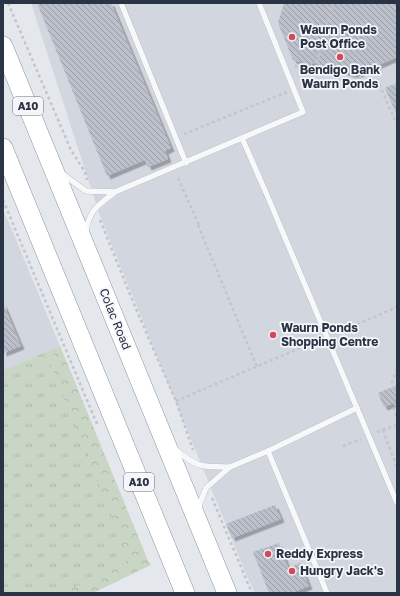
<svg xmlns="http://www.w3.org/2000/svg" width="400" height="596" viewBox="0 0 400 596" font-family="'Golos Text',sans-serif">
<defs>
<pattern id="grass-tufts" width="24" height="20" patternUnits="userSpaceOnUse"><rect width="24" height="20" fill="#c9d6c5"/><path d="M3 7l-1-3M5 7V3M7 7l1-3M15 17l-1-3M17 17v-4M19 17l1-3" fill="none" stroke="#adb8ab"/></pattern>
<pattern id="forest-crowns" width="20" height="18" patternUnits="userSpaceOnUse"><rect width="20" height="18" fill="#c9d6c5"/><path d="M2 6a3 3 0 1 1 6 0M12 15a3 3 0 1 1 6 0" fill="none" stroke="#adb8ab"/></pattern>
<pattern id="building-back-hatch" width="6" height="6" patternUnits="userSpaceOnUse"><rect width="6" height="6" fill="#bbc0ca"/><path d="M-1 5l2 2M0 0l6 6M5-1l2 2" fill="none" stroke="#989da6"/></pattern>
<filter id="shadow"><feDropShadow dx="3.5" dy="3.5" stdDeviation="0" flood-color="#0004"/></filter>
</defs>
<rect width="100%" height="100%" fill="#e4e7ec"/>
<g fill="#d2d6de">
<path d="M 31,3 L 397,3 L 397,593 L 255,593 L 246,574 L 100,216 Z"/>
<path d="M 3,210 L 10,225 L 60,346 L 3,370 Z"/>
</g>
<path fill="url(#grass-tufts)" d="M 60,346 L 148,561 L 76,593 L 3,593 L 3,370 Z"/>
<path fill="url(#forest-crowns)" d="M 60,346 L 148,561 L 151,565 L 93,593 L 56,593 L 97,579 L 129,559 L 49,361 Z"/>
<g fill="url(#building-back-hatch)" filter="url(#shadow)">
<path d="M 37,3 L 111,3 L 171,148 L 165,151 L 168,159 L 148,167 L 145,160 L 107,176 Z"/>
<path d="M 284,3 L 397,3 L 397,57 L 356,75 L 312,63 L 312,65 L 293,60 L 278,23 Z"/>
<path d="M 397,83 L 397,116 L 385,88 Z"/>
<path d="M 3,303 L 21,346 L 3,353 Z"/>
<path d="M 397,385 L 397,402 L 384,407 L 378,393 Z"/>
<path d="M 275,505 L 281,519 L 232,538 L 226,524 Z"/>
<path d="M 279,543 L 288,568 L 300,563 L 309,586 L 291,593 L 269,593 L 253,552 Z"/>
</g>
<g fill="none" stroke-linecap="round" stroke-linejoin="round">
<defs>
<g id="lane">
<path d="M 121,3 L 186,163"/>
<path d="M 242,138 L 267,195 L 397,503"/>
<path d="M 61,173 L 86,191 L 115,192"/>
<path d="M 85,233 C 91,208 96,207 115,192 L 303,112 L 259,3"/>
<path d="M 176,450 C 198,468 202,467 230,467"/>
<path d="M 268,451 L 327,593"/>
<path d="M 198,508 L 206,488 L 230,467 L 268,451 L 357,408"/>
</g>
<g id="highway">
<path d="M 3,46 L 227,593"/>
<path d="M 3,148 L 185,593"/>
</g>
</defs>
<use href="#lane" stroke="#a9aeb7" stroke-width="6"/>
<use href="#highway" stroke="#8b94a3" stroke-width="20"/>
<g stroke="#c2c5cb" stroke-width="2.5" stroke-dasharray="3 3" stroke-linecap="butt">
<path d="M 8,3 L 71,150 L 85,172 L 87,180"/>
<path d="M 295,65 L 311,83 L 355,79 L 374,72 L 397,125"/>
<path d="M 303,86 L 311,83 L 333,3"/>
<path d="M 184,134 L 287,92"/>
<path d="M 178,178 L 199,225"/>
<path d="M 3,200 L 97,424"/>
<path d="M 100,220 L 136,309 L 176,401 L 193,450"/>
<path d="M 198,225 L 257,367"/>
<path d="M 335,334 L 397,307"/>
<path d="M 397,369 L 392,382 L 397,396"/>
<path d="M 176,401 L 319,340"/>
<path d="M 397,404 L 393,406 L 397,418"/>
<path d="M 383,430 L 397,468"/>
<path d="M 377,432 L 397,425"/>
<path d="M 343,446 L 361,439"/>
<path d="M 212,498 L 252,593"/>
</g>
<use href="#lane" stroke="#f7f8fa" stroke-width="5.5"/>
<use href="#highway" stroke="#fff" stroke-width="19"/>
</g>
<g fill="#d1495b" stroke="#f4f6f9" stroke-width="1.5">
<circle cx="292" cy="37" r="4"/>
<circle cx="340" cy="57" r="4"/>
<circle cx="273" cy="335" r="4"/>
<circle cx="268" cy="554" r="4"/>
<circle cx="292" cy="571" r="4"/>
</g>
<g text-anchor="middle" stroke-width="3.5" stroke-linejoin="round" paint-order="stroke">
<g fill="#f4f6f9" stroke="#676e7b" stroke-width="1">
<rect x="13" y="97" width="30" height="18" rx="3"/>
<rect x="124" y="473" width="30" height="18" rx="3"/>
</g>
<g font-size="11" font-weight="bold" fill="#2b3445">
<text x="28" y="110">A10</text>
<text x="139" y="486">A10</text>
</g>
<g font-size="12" font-weight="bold" fill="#2b3445" stroke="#f4f6f9" text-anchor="start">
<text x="300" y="34">Waurn Ponds<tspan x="300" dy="14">Post Office</tspan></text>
<text x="340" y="74" text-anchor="middle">Bendigo Bank<tspan x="340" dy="14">Waurn Ponds</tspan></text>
<text x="281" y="332">Waurn Ponds<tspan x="281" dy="14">Shopping Centre</tspan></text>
<text x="276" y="558">Reddy Express</text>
<text x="300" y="575">Hungry Jack's</text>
</g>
<g font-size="12" fill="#2b3445" stroke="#f4f6f9">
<text transform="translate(115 319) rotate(68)" y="4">Colac Road</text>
</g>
</g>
<rect width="400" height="596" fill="none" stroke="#2b3445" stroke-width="8"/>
</svg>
